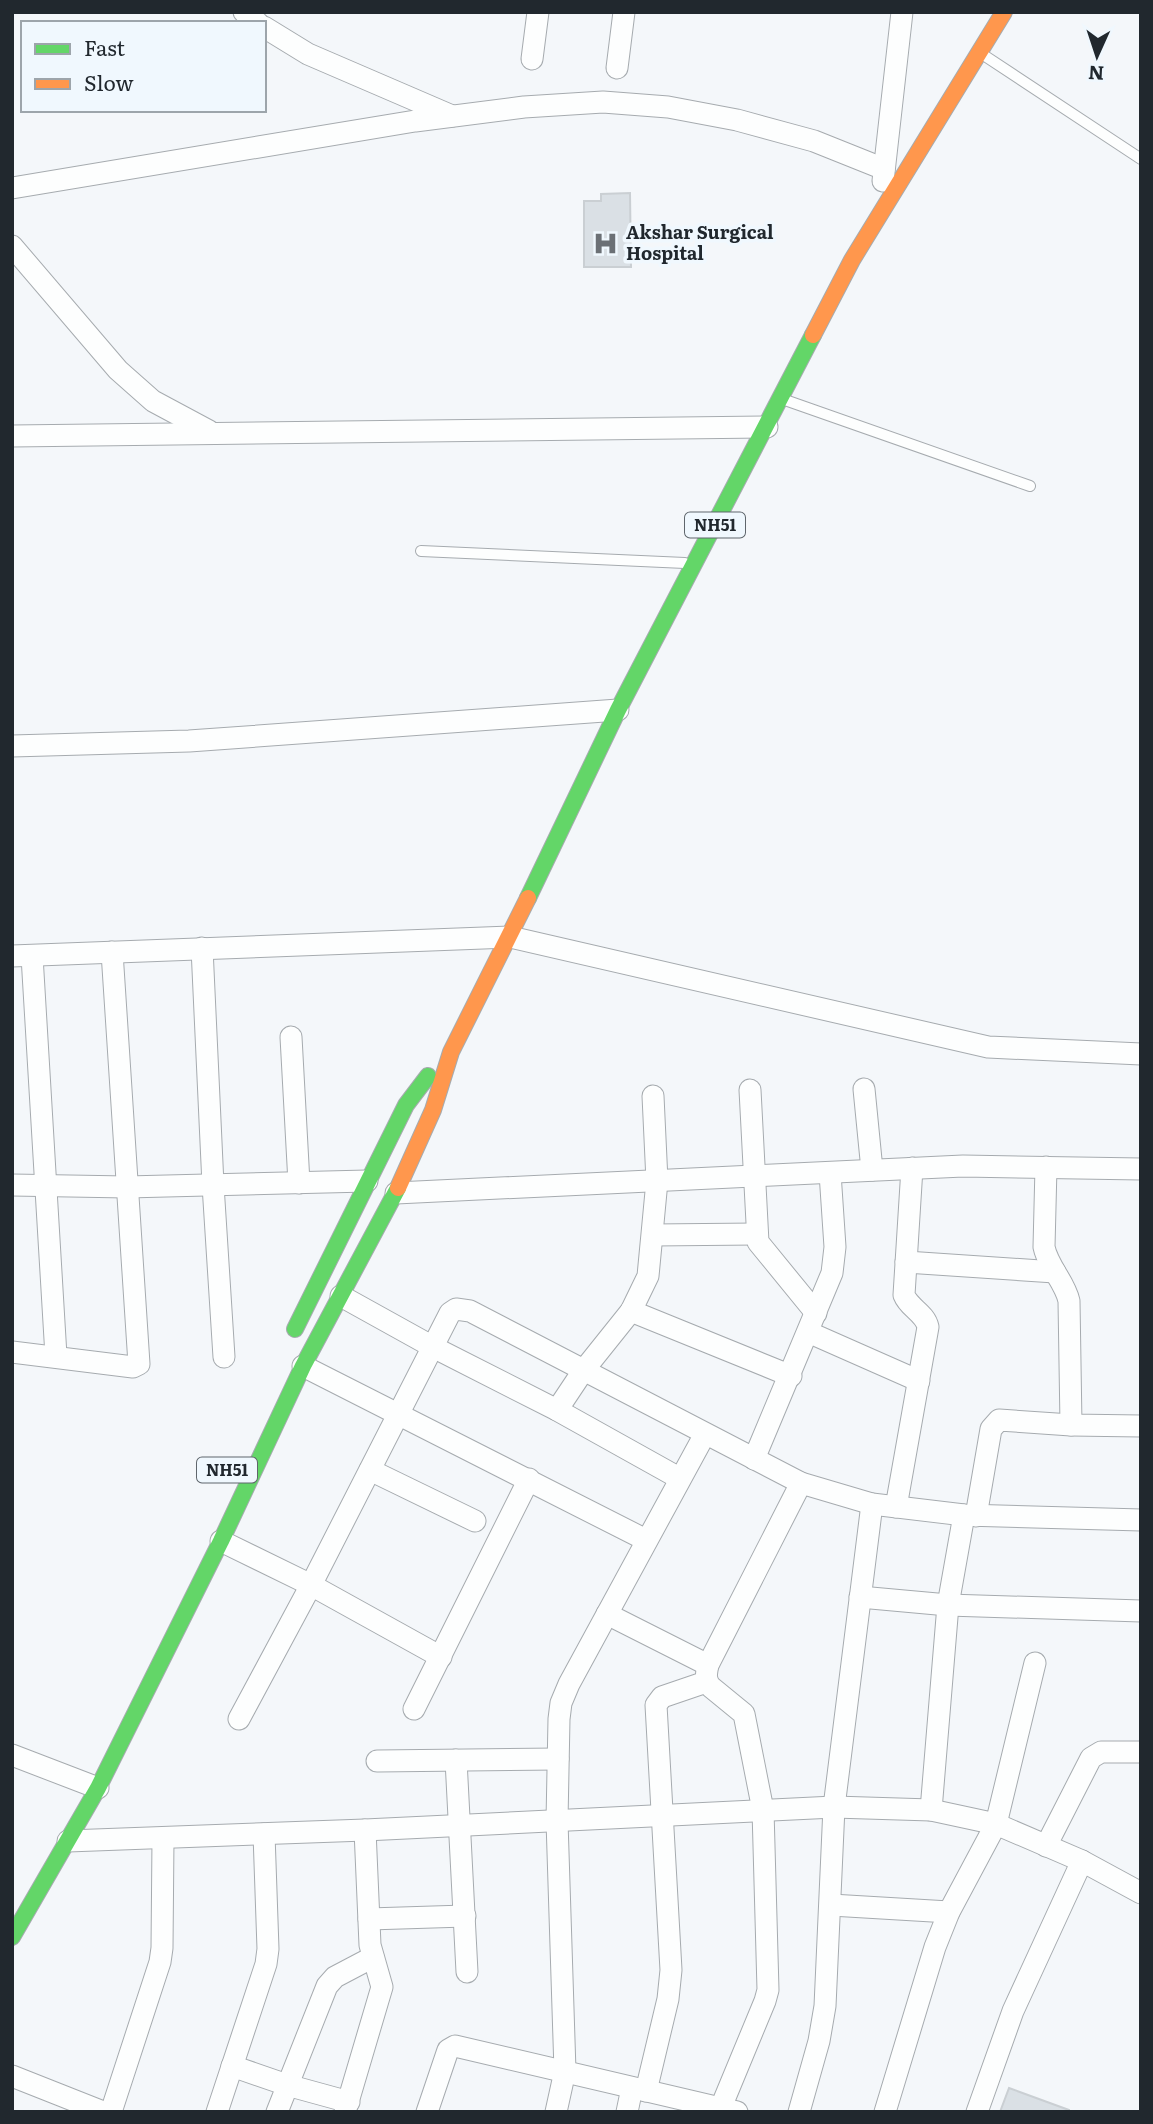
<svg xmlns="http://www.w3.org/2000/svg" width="1153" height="2124" viewBox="0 0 1153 2124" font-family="Literata,serif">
<rect width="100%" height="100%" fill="#f4f7fa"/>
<g fill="#dae0e5" stroke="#cacfd3" stroke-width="2">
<path d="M 630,193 L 631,267 L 584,267 L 584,201 L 601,201 L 601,194 Z"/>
<path d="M 1009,2088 L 1069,2110 L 1069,2112 L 1000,2112 Z"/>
</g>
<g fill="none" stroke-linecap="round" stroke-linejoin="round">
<defs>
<g id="lane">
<path d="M 985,56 L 1141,159"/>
<path d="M 785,400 L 1030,486"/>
<path d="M 421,551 L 685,563"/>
</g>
<g id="street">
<path d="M 244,12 L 258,23"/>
<path d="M 264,27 L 308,54 L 452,116"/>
<path d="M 532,59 L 538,12"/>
<path d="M 617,68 L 624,12"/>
<path d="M 883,181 L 902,12"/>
<path d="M 12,188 L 415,121 L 524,107 L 603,102 L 668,107 L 737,120 L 814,141 L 884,169"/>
<path d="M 12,246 L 118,370 L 153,401 L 209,431"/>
<path d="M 12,436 L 767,427"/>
<path d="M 12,746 L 189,741 L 618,710"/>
<path d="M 202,948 L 213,1185 L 224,1357"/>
<path d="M 12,956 L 510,937 L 988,1047 L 1141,1054"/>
<path d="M 32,956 L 56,1356"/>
<path d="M 291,1037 L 299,1183"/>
<path d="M 864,1089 L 872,1170"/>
<path d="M 750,1090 L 758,1242 L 816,1313"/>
<path d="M 1046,1167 L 1044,1247 C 1048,1267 1065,1282 1069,1301 L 1071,1425"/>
<path d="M 12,1185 L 127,1187 L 367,1181"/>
<path d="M 396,1193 L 963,1166 L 1141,1169"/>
<path d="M 653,1235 L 756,1234"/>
<path d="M 906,1262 L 1055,1272"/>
<path d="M 341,1296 L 433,1347 L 557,1410 L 679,1478"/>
<path d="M 631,1311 L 791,1376"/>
<path d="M 808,1332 L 919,1381"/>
<path d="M 12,1352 L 133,1367 L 139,1364 L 112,952"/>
<path d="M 303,1366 L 646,1540"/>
<path d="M 557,1410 L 583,1371 L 631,1311 L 648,1276 L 657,1181 L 653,1096"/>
<path d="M 754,1459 L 832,1273 L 835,1247 L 830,1173"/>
<path d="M 370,1470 L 475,1521"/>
<path d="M 896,1507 L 928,1327 C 925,1313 909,1308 904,1295 L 912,1168"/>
<path d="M 976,1516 L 991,1429 L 999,1420 L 1071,1425 L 1141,1426"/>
<path d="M 221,1541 L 311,1585 L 441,1657"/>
<path d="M 860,1597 L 948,1605 L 1141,1611"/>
<path d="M 607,1614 L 708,1665"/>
<path d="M 414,1709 L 529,1479"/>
<path d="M 239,1719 L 311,1585 L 450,1313 L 456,1309 L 470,1311 L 801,1483 L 872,1504 L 964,1515 L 1141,1520"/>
<path d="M 12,1755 L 98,1788"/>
<path d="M 456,1760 L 467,1972"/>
<path d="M 377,1761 L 558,1759"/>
<path d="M 931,1810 L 948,1605 L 964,1515"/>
<path d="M 68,1841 L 365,1830 L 834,1807 L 931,1810 L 996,1824 L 1082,1861 L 1141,1893"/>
<path d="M 1046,1846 L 1091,1758 L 1101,1752 L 1141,1752"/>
<path d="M 831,1905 L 949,1912"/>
<path d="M 369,1919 L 465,1916"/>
<path d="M 232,2066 L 287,2085 L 349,2102"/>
<path d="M 12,2076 L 103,2112"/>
<path d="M 646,2091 L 668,1999 L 671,1970 L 656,1705 L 662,1697 L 706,1682"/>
<path d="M 111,2112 L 160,1962 L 162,1948 L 163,1839"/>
<path d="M 217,2112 L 266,1964 L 268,1949 L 264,1834"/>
<path d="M 277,2112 L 327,1986 L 335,1977 L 373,1957"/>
<path d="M 345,2112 L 382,1987 L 370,1945 L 365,1830"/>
<path d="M 427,2112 L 448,2050 L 455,2046 L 737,2112"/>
<path d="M 556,2112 L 565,2071 L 557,1821 L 559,1719 L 561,1703 L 569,1684 L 705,1434"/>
<path d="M 627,2112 L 632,2088"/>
<path d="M 719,2112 L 765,2001 L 768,1990 L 763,1810 L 744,1714 L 711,1687 C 705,1680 706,1674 708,1665 L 801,1483"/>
<path d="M 799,2112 L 819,2041 L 825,2006 L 834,1807 L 872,1504"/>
<path d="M 885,2112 L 935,1947 L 949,1912 L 996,1824 L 1035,1663"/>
<path d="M 977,2112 L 1013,2011 L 1082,1861"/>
</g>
<g id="fast">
<path d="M 528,898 L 618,710 L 813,335"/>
<path d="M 295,1329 L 406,1105 L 428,1076"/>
<path d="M 12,1937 L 98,1788 L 221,1541 L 303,1366 L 398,1188"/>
</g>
<g id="slow">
<path d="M 813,335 L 852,260 L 1004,12"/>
<path d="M 398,1188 L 433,1110 L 451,1052 L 528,898"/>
</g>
</defs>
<use href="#lane" stroke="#a6abaf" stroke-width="12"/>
<use href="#street" stroke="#a6abaf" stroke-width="23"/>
<use href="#fast" stroke="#a6abaf" stroke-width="18"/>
<use href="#slow" stroke="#a6abaf" stroke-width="18"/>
<use href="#lane" stroke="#fdfefe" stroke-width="10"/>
<use href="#street" stroke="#fdfefe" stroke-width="21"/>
<use href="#fast" stroke="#63d668" stroke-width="16"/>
<use href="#slow" stroke="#ff974d" stroke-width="16"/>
</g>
<defs>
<symbol id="hospital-bare" viewBox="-9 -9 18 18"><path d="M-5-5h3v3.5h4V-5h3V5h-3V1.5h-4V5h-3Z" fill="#6b7075" stroke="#f0f8fe" stroke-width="2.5" paint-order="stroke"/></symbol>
</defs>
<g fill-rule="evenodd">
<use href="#hospital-bare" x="588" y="226" width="35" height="35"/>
</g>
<g text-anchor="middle" stroke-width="7" stroke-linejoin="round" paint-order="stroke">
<g fill="#f0f8fe" stroke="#5f666c" stroke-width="2">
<rect x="685" y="512.5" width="60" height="25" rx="5"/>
<rect x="197" y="1457.5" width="60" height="25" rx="5"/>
</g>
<g font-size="16" font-weight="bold" fill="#21282e">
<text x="715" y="531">NH51</text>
<text x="227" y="1476">NH51</text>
</g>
<g font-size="18" font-weight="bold" fill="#21282e" stroke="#f0f8fe" text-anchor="start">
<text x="626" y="239">Akshar Surgical<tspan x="626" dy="21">Hospital</tspan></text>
</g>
</g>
<rect width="1153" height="2124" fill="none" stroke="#21282e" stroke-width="28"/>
<rect x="21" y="21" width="245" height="91" fill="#f0f8fe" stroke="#9da5ab" stroke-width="2"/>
<rect x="35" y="44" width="35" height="10" fill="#63d668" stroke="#9da5ab" stroke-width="2"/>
<text x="84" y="56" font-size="21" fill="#21282e">Fast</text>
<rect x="35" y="79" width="35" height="10" fill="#ff974d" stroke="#9da5ab" stroke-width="2"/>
<text x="84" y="91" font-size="21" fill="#21282e">Slow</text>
<g transform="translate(1097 56) rotate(183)" stroke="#f0f8fe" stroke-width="5" paint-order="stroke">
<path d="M0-5L12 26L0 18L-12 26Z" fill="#21282e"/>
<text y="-10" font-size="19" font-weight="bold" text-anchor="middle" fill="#21282e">N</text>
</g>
</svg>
